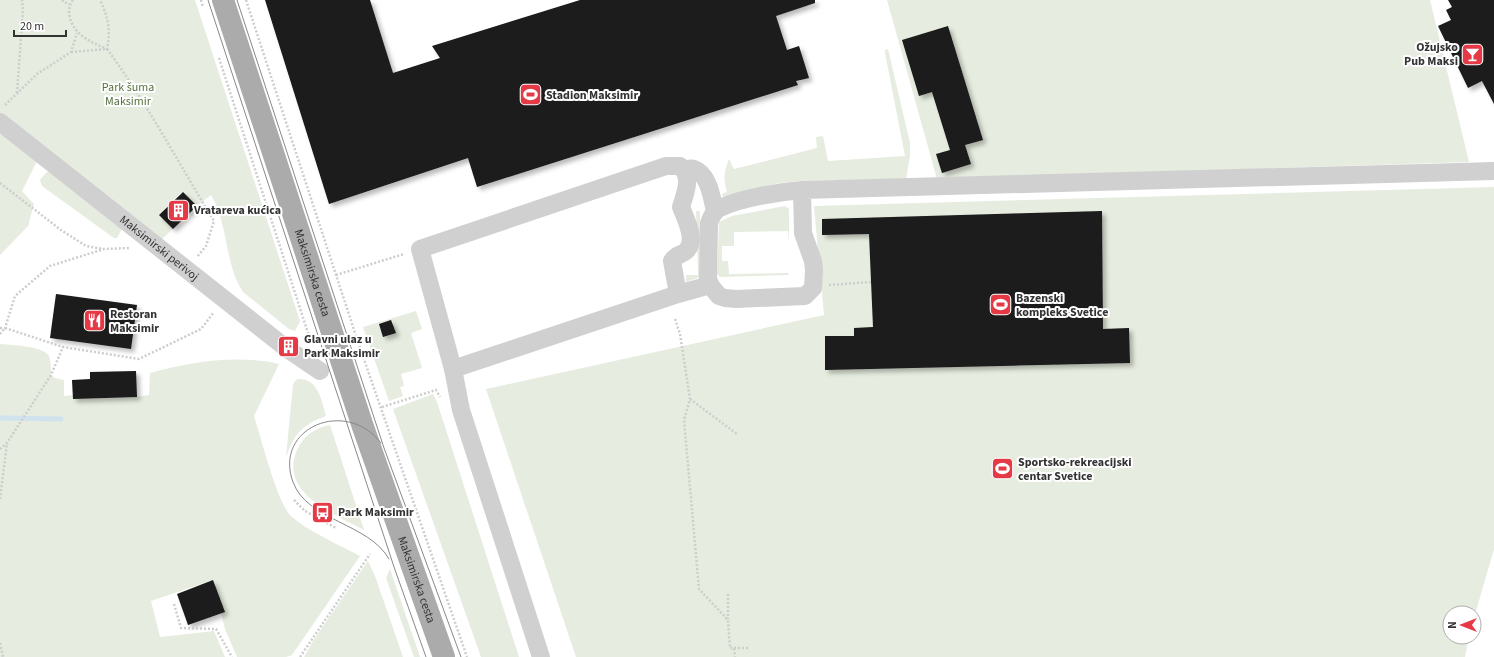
<svg xmlns="http://www.w3.org/2000/svg" width="1494" height="657" viewBox="0 0 1494 657" font-family="'Source Sans 3',sans-serif">
<defs>
<filter id="shadow"><feDropShadow dx="3.5" dy="3.5" stdDeviation="2" flood-color="#0004"/></filter>
</defs>
<rect width="100%" height="100%" fill="#fff"/>
<g fill="#e6ecdf">
<path d="M 0,0 L 195,0 L 300,321 L 295,331 L 289,329 L 243,292 C 224,263 229,225 211,195 L 197,206 L 182,192 L 159,214 L 173,229 L 162,239 L 37,161 L 22,191 L 34,204 L 29,222 L 29,225 L 0,255 Z"/>
<path d="M 887,0 L 1430,0 L 1469,162 L 937,179 Z"/>
<path d="M 888,49 L 910,143 L 910,156 L 906,179 L 799,181 L 779,183 L 723,197 L 722,194 L 727,192 C 723,179 724,171 729,159 L 734,169 L 817,148 L 816,137 L 823,136 L 828,161 L 905,156 L 885,53 L 885,50 Z"/>
<path d="M 47,172 L 51,172 L 122,229 L 117,238 L 114,238 L 42,186 L 40,180 Z"/>
<path d="M 1494,187 L 1494,549 L 1474,618 L 1474,613 L 1450,613 L 1450,637 L 1469,637 L 1465,657 L 576,657 L 486,389 L 824,315 L 814,206 Z"/>
<path d="M 785,206 L 789,209 L 789,242 L 788,231 L 734,232 L 734,246 L 722,246 L 722,261 L 728,261 L 729,274 L 789,273 L 788,275 L 720,277 L 717,274 L 719,222 L 732,216 Z"/>
<path d="M 696,211 L 700,211 L 700,277 L 686,282 L 686,275 L 698,275 Z"/>
<path d="M 416,311 L 422,329 L 411,333 L 422,368 L 401,374 L 404,386 L 400,387 L 403,396 L 389,401 L 363,327 Z"/>
<path d="M 0,344 C 10,345 44,346 49,356 C 51,361 51,369 51,375 L 55,378 L 64,380 L 64,396 L 73,395 L 73,399 L 137,397 L 149,395 L 150,373 C 189,362 239,354 279,364 L 254,416 C 261,438 277,501 290,515 C 305,530 340,545 360,556 L 292,655 L 286,657 L 237,657 L 225,629 L 221,613 L 224,612 L 213,580 L 151,601 L 160,637 L 214,631 L 225,657 L 0,657 Z"/>
<path d="M 297,379 C 318,377 322,401 326,416 C 302,425 295,433 286,457 L 293,384 Z"/>
<path d="M 433,394 L 437,402 L 519,657 L 481,657 L 393,409 Z"/>
<path d="M 330,425 L 364,530 C 336,515 278,493 297,450 C 304,435 315,428 330,425 Z"/>
<path d="M 368,561 L 375,576 L 403,657 L 304,657 L 315,638 Z"/>
<path d="M 390,569 L 420,657 L 414,657 L 386,578 Z"/>
</g>
<g fill="none" stroke-linecap="round" stroke-linejoin="round">
<path stroke="#cfe2ee" stroke-width="5" d="M 0,418 L 61,419"/>
</g>
<g fill="#1a1a1a" filter="url(#shadow)">
<path d="M 265,0 L 370,0 L 393,73 L 440,58 L 432,46 L 580,0 L 815,0 L 815,3 L 776,16 L 787,50 L 799,46 L 809,78 L 796,81 L 798,85 L 477,187 L 468,158 L 329,204 Z"/>
<path d="M 1448,0 L 1494,0 L 1494,104 L 1482,81 L 1468,88 L 1438,26 L 1451,20 L 1446,10 L 1452,7 Z"/>
<path d="M 948,26 L 983,140 L 965,145 L 971,164 L 942,173 L 936,154 L 950,150 L 932,92 L 919,96 L 902,40 Z"/>
<path d="M 183,192 L 197,206 L 173,229 L 159,215 Z"/>
<path d="M 1102,211 L 1103,329 L 1129,328 L 1130,363 L 825,370 L 825,336 L 854,336 L 854,328 L 873,327 L 869,234 L 822,235 L 822,219 Z"/>
<path d="M 56,294 L 137,305 L 131,349 L 50,338 Z"/>
<path d="M 391,320 L 396,333 L 383,337 L 379,324 Z"/>
<path d="M 136,371 L 137,397 L 73,399 L 72,380 L 90,379 L 90,372 Z"/>
<path d="M 213,580 L 225,612 L 188,625 L 177,594 Z"/>
</g>
<g fill="none" stroke-linecap="round" stroke-linejoin="round">
<g stroke="#cdcdcd" stroke-width="2.5" stroke-dasharray="2 2" stroke-linecap="butt">
<path d="M 62,0 L 69,5"/>
<path d="M 73,0 C 69,5 68,11 70,18 C 75,36 91,42 107,49 C 111,31 108,16 100,0"/>
<path d="M 201,0 L 203,7"/>
<path d="M 246,0 L 357,339 L 467,657"/>
<path d="M 71,52 L 107,49 C 147,103 179,164 214,221 L 206,246 L 197,257"/>
<path d="M 219,58 L 308,333 L 306,340"/>
<path d="M 17,93 L 23,10 L 22,0"/>
<path d="M 5,105 L 37,74 L 71,52 L 77,33"/>
<path d="M 0,183 L 61,230 L 86,246 L 103,249"/>
<path d="M 336,275 L 404,254"/>
<path d="M 829,285 L 871,282"/>
<path d="M 675,319 L 680,334 L 690,399 L 684,420 L 699,589 L 728,620 L 730,648 L 734,648 L 735,657"/>
<path d="M 0,328 L 5,328 L 15,296 L 50,266 L 104,249 L 130,248"/>
<path d="M 0,334 L 5,328 L 63,347"/>
<path d="M 690,399 L 737,434"/>
<path d="M 382,407 L 436,390 L 440,397"/>
<path d="M 0,449 L 7,443 L 51,375 L 63,347 L 139,359 L 201,329 L 214,312"/>
<path d="M 0,499 L 7,443"/>
<path d="M 294,500 L 305,511 L 336,528"/>
<path d="M 728,594 L 728,619"/>
<path d="M 174,604 L 181,628 L 216,629 L 232,657"/>
<path d="M 0,643 L 3,657"/>
<path d="M 734,648 L 748,648"/>
<path d="M 300,657 L 370,554"/>
</g>
<g stroke="#d0d0d0" stroke-width="18">
<path id="s1" d="M 0,122 L 286,348 L 320,371"/>
<path d="M 684,170 C 687,169 691,168 694,169 C 709,174 712,199 715,211"/>
<path d="M 802,190 L 803,233 L 813,261 L 814,270 L 813,288 L 805,296 L 736,299 L 725,298 L 719,296 L 710,285 L 708,278 L 709,223 C 711,217 714,211 720,208 C 741,198 778,192 802,190 L 1494,171"/>
<path d="M 453,369 L 678,294 L 710,285"/>
<path d="M 541,657 L 461,410 L 453,369 L 420,249 L 666,166 L 680,166 C 693,178 685,193 681,207 C 685,218 697,239 687,250 C 683,255 676,254 672,261 L 678,294"/>
</g>
<path stroke="#ababab" stroke-width="22" id="s2" d="M 223,0 L 363,427 L 444,657"/>
<g stroke="#888" stroke-width="1">
<path d="M 208,0 L 394,567 L 426,657"/>
<path d="M 237,0 L 384,448 L 461,657"/>
<path d="M 381,443 C 346,397 273,428 293,482 C 307,521 369,523 389,559"/>
</g>
</g>
<defs>
<symbol id="bar-square" viewBox="-11 -11 22 22"><rect x="-9" y="-9" width="18" height="18" rx="4" fill="#e63946" stroke="#fff"/><path d="M-6-5H6L.8 .8V4.5H3.5V6h-7V4.5H-.8V.8Z" fill="#fff"/></symbol>
<symbol id="stadium-square" viewBox="-11 -11 22 22"><rect x="-9" y="-9" width="18" height="18" rx="4" fill="#e63946" stroke="#fff"/><path d="M0-5a6.5 5 0 1 0 0 10a6.5 5 0 1 0 0-10ZM-3.5-1.8h7v3.6h-7Z" fill="#fff"/></symbol>
<symbol id="building-square" viewBox="-11 -11 22 22"><rect x="-9" y="-9" width="18" height="18" rx="4" fill="#e63946" stroke="#fff"/><path d="M-4-6H4V6H1V3H-1V6H-4ZM-2.5-4.3h1.7v1.8h-1.7ZM.8-4.3h1.7v1.8H.8ZM-2.5-1h1.7V.8h-1.7ZM.8-1h1.7V.8H.8Z" fill="#fff"/></symbol>
<symbol id="restaurant-square" viewBox="-11 -11 22 22"><rect x="-9" y="-9" width="18" height="18" rx="4" fill="#e63946" stroke="#fff"/><path d="M-5-6h1v4h1v-4h1v4h1v-4h1v5L-1.5 .5V6h-2V.5L-5-1ZM5-6V6H3V1.5H1.5Q1.5-4 5-6Z" fill="#fff"/></symbol>
<symbol id="bus-square" viewBox="-11 -11 22 22"><rect x="-9" y="-9" width="18" height="18" rx="4" fill="#e63946" stroke="#fff"/><path d="M-5-6H5V4H4V6H2V4H-2V6H-4V4H-5ZM-3.5-4V0h7V-4ZM-3.5 1.2v1.5H-2V1.2ZM2 1.2v1.5H3.5V1.2Z" fill="#fff"/></symbol>
</defs>
<g fill-rule="evenodd">
<use href="#bar-square" x="1460" y="42" width="25" height="25"/>
<use href="#stadium-square" x="518" y="82" width="25" height="25"/>
<use href="#building-square" x="166" y="198" width="25" height="25"/>
<use href="#stadium-square" x="988" y="292" width="25" height="25"/>
<use href="#restaurant-square" x="82" y="308" width="25" height="25"/>
<use href="#building-square" x="276" y="334" width="25" height="25"/>
<use href="#stadium-square" x="990" y="456" width="25" height="25"/>
<use href="#bus-square" x="310" y="500" width="25" height="25"/>
</g>
<g text-anchor="middle" stroke-width="4" stroke-linejoin="round" paint-order="stroke">
<g font-size="12" font-weight="bold" fill="#333" stroke="#fff" text-anchor="start">
<text x="1458" y="51" text-anchor="end">Ožujsko<tspan x="1458" dy="14">Pub Maksi</tspan></text>
<text x="546" y="99">Stadion Maksimir</text>
<text x="194" y="214">Vratareva kućica</text>
<text x="1016" y="302">Bazenski<tspan x="1016" dy="14">kompleks Svetice</tspan></text>
<text x="110" y="318">Restoran<tspan x="110" dy="14">Maksimir</tspan></text>
<text x="304" y="343">Glavni ulaz u<tspan x="304" dy="14">Park Maksimir</tspan></text>
<text x="1018" y="466">Sportsko-rekreacijski<tspan x="1018" dy="14">centar Svetice</tspan></text>
<text x="338" y="516">Park Maksimir</text>
</g>
<g font-size="12" fill="#56703f" stroke="#fff">
<text x="128" y="91">Park šuma<tspan x="128" dy="14">Maksimir</tspan></text>
</g>
<g font-size="12" fill="#333" stroke="#fff">
<text dy="4" stroke="none"><textPath href="#s1" startOffset="203">Maksimirski perivoj</textPath></text>
<text dy="4" stroke="none"><textPath href="#s2" startOffset="287">Maksimirska cesta</textPath></text>
<text dy="4" stroke="none"><textPath href="#s2" startOffset="611">Maksimirska cesta</textPath></text>
</g>
</g>
<g transform="translate(1462 625) rotate(270)"><circle r="19" fill="#ffffff" stroke="#adadad"/>
<path d="M0-3L7 15L0 10L-7 15Z" fill="#e63946"/>
<text y="-6" font-size="11" font-weight="bold" text-anchor="middle" fill="#333333">N</text>
</g>
<path d="M14 30v6h52v-6" fill="none" stroke="#333333" stroke-width="2"/>
<text x="20" y="30" font-size="12" fill="#333333" stroke="#ffffff" stroke-width="3" paint-order="stroke">20 m</text>
</svg>
